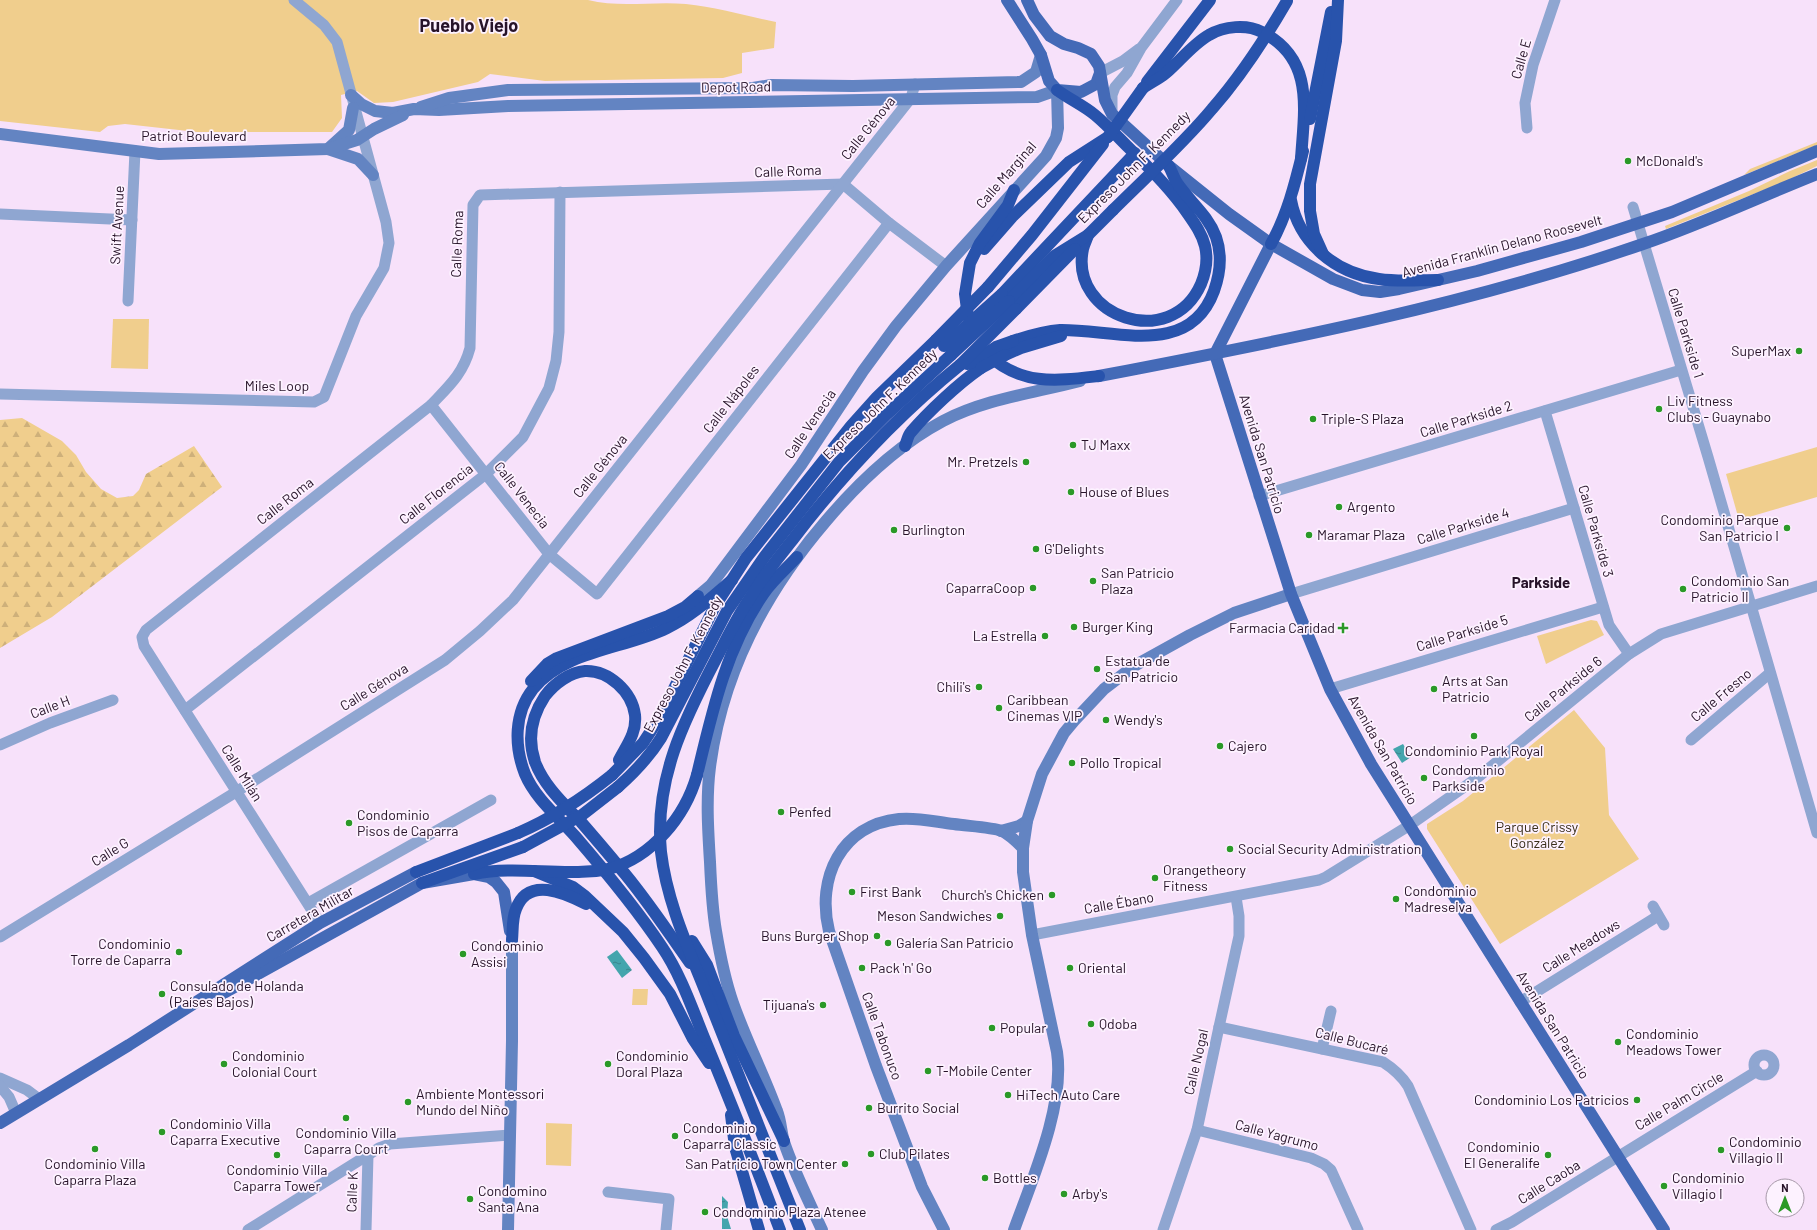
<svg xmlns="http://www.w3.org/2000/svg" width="1817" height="1230" viewBox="0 0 1817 1230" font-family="Barlow,sans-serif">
<defs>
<pattern id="forest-firs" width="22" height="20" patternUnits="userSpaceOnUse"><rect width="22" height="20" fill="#f0ce8d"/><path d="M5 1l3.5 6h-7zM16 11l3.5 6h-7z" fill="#ceb07a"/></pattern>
<pattern id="water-ripples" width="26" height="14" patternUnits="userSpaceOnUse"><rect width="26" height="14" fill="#44a5ad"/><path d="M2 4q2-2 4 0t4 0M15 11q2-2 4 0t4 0" fill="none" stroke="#39858d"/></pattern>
</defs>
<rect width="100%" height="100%" fill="#f7e1fa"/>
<g fill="#f0ce8d">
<path d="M 0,0 L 588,0 C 620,8 653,1 686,4 C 716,7 746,16 776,22 L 774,48 L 742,53 L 742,73 L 723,78 L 545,81 L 490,74 L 478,82 L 393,102 L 374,103 L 357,91 L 341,95 L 342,118 L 332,132 L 197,132 L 125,124 L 108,126 L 100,132 L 0,121 Z"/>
<path d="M 1817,142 L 1817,145 L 1744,175 L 1750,169 Z"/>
<path d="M 1817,160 L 1817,166 L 1786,181 L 1666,229 L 1665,226 L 1749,191 L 1790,171 Z"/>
<path d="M 113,319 L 149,319 L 148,369 L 111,368 Z"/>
<path d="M 1817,447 L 1817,497 L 1739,520 L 1726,474 Z"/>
<path d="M 1591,620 L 1597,621 L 1604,635 L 1546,664 L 1537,636 Z"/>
<path d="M 1574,710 L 1605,748 L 1609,815 L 1639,859 L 1500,944 L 1427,829 L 1427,824 L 1463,801 Z"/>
<path d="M 633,989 L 648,989 L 647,1005 L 632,1005 Z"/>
<path d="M 546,1123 L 572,1124 L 571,1166 L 546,1165 Z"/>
</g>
<path fill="url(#forest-firs)" d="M 22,418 L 62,441 L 76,455 L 86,472 L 101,489 L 117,498 L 133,496 L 139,490 L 146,474 L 194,446 L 222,487 L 52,617 L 0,648 L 0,420 Z"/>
<g fill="url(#water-ripples)">
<path d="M 1403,744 L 1411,757 L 1402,763 L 1393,749 Z"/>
<path d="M 617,950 L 632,970 L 622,978 L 607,957 Z"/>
<path d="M 722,1196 L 728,1202 L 727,1216 L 731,1229 L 722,1229 Z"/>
</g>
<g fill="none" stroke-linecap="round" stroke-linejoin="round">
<g stroke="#8fa6d1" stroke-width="11">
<path d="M 1100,73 L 1123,61 L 1139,49"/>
<path d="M 1112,114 L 1112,95 L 1115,87 L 1127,73 L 1141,48 L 1177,0"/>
<path d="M 1527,128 L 1525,103 L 1533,65 L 1555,0"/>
<path d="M 1633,207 L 1708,457 L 1817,833"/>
<path d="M 0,214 L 132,220"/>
<path d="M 128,301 L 135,151"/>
<path d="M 0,394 L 314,402 L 324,397 L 356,316 L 384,268 L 389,243 L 386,222 L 337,42 L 324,25 L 294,0"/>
<path d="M 431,405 L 549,554 L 597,594 L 889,223"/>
<path d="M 1545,411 L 1609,625 L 1629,654"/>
<path d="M 1259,496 L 1681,370"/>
<path d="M 1291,594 L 1574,508"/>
<path d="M 1330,689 L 1603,607"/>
<path d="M 185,710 L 486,474 L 523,437 L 549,388 L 556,361 L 559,332 L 560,192"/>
<path d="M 1691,740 L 1770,673"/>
<path d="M 0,745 L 50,723 L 113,700"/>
<path d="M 308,903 L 491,800"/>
<path d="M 1653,906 L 1664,925"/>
<path d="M 320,923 L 144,646 L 142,637 L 146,630 L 431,405 C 449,386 463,374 470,348 L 473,205 L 480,195 L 843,184 L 889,223 L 946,266"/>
<path d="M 1032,935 L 1319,880 L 1326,877 L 1410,825 L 1477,778 L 1629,654 L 1661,634 L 1817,586"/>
<path d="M 0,937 L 236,792 L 445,660 L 480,631 L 513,600 L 911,98 L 915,84"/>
<path d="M 1520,1002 L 1658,916"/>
<path d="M 1219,1027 L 1383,1062 C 1394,1069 1401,1075 1408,1086 L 1471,1230"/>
<path d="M 1322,1049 L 1331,1011"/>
<circle cx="1764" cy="1065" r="10"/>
<path d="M 0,1078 L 27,1090 L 39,1099"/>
<path d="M 0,1086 L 9,1097 L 16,1113"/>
<path d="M 1197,1130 L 1311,1158 L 1324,1164 L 1331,1170 L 1358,1230"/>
<path d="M 608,1192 L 669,1199 L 666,1230"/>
<path d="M 248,1230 L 379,1148 L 390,1144 L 510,1135"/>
<path d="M 366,1230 L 368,1155"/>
<path d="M 1163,1230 L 1197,1130 L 1219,1027 L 1239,936 L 1239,916 L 1236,897"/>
<path d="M 1496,1230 L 1512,1222 L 1757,1071"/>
</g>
<g stroke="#6384c2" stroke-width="12">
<path d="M 351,95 L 361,104 L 375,111 L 393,113 L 414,109 L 439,110 L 508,106 L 1037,97 L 1057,90 L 1058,128 L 1056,138 L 1046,156 L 946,266 L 896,326 L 863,371 L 801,465 L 711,585 L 698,596"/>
<path d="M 421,107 L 449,98 L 508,90 L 753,88 L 771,85 L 853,86 L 1021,82 L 1036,72 L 1041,55"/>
<path d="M 353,108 L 349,130 L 328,149 L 358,159 L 373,175"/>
<path d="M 0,134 L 159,154 L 328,149 L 357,140 L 374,129 L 403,115"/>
<path d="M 1001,831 L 1019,826 L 1027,821"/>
<path d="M 508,1230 L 512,1041 L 512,940"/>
<path d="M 822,1230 C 809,1201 794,1172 784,1142 C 781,1132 781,1121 777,1111 C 764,1075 746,1040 733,1003 C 725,980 720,955 716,931 C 712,908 711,885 710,862 C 708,830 706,798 710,767 C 722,674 766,591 826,521 C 859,482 898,445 943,421 C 985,399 1034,393 1080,381"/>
<path d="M 944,1230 L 922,1187 L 876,1066 L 829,931 C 816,878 841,825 899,819 C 917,817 936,822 954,824 C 966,826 991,827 1002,831 C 1010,835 1017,842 1023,848"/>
<path d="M 1014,1230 C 1032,1180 1065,1105 1057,1052 L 1032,935 L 1023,872 L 1023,848 L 1027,821 L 1042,774 L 1064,733 L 1074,721 L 1104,689 L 1134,666 L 1190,635 L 1234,613 L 1291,594"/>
</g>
<g stroke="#446ab7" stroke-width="12">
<path d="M 1007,0 L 1032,39 L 1041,55 L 1049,81 L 1057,90 L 1081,92 L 1096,84 L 1100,73"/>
<path d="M 1027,0 L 1034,15 L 1050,36 L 1064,44 L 1078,48 L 1091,54 L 1099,66 L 1105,100 L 1112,114 L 1169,166 L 1229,214 L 1271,244 L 1333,279 L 1362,290 L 1380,292 L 1399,289 L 1477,271 L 1581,242 L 1672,212 L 1817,151"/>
<path d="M 1271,244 L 1215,354 L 1291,594 L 1330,689 L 1371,764 L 1664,1230"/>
<path d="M 1099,376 C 1282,341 1467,305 1643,244 C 1702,224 1759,197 1817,174"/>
<path d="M 220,995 L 422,883 L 474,874 L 489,877 L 496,882 L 504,892 L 510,931"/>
<path d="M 0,1123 L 129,1045 L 320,923 L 416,872"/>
</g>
<g stroke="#2853ac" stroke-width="12">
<path d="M 1147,82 L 1210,0"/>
<path d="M 1143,88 C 1150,83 1159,79 1166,73 C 1180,61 1193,44 1209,35 C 1224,26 1247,24 1262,32 C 1315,59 1304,110 1301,159"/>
<path d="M 1057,90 C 1069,99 1083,105 1095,115 C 1107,125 1117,136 1128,147 C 1150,169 1170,188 1188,214 C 1195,224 1202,234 1205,246 C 1208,259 1206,272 1201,284 C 1171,352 1069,317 1083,249 C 1084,244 1087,239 1088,235"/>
<path d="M 1310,119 L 1331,12"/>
<path d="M 1291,200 C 1299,243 1335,273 1379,279 C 1398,282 1418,280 1438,280"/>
<path d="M 1271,244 C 1287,215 1295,184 1303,151"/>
<path d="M 984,249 L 1012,217 L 1069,162 L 1108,137"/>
<path d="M 1323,254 L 1314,234 L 1310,211 L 1310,184 L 1336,41 L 1338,0"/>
<path d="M 988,287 L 1032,235 L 1103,144"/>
<path d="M 1002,294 L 1135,153"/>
<path d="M 1009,301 L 1054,256 L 1088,235 L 1113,210"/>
<path d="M 1016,309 L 1075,249"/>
<path d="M 968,317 L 965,294 L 970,263 L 980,243 L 1008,205 L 1014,190"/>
<path d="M 1013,341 C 1028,336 1044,331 1060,330 C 1114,329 1189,359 1214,291 C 1220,274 1222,254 1216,237 C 1208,215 1190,202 1177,183 C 1174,178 1172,172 1169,166"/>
<path d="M 987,354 C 1021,386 1056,381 1099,376"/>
<path d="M 1005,355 L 1021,348 L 1061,336"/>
<path d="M 905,446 C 907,441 908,435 911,432 C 928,412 959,383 981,368"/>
<path d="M 732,580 C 711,598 692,616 667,628 C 625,649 565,650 533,689 C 514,713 514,746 525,774 C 535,798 558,817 575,836 C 606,872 636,908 662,947 C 681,975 692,1008 705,1040 C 731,1103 756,1166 780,1230"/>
<path d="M 531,681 L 547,664 L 557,658 L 668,616 L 685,607 L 698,596"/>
<path d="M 619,760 C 626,746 637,733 635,715 C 632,692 609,670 585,671 C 570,672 554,684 545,696 C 531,717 527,738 535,762 C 544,786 564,804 581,822 C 594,837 607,852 620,868 C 646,898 667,931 690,963"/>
<path d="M 612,775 L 643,743 L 660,717 L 715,606 L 746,558 L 851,426 L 877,397 L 936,340"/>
<path d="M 697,775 C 712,712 726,648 764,593 C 773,580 786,569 797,557"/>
<path d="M 618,787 C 635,772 649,757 661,738 L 727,611 L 765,556 L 839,462 L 887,414 L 951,355"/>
<path d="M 534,871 L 573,887 L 585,896 L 623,932 L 644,958 L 670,994 L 693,1039 L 709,1063"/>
<path d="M 416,872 L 518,833"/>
<path d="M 474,874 C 509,867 543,873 578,872"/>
<path d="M 422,883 L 523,847"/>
<path d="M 512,940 C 513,930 512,918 516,909 C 528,876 565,893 586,904"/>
<path d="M 692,941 L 707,965 L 734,1036 L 784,1141"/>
<path d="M 731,1115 L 735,1147 L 759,1230"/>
<path d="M 800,1230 C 770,1154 740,1079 710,1003 C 691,954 667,904 661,852 C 654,780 684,720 716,659 C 727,638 737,617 750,598 C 763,576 779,557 794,538 C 843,474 897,416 960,365"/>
</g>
<g stroke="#2853ac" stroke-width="12">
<path d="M 1108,137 L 1143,88"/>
<path d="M 1113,210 C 1146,177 1182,145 1212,109 C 1241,76 1265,39 1287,1"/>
<path d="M 936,340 L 988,287"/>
<path d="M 944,346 L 1002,294"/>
<path d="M 951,355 L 1009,301"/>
<path d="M 967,364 L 973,362 L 996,347 L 1013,341"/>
<path d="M 960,365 L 1016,309"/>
<path d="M 981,368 L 1005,355"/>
<path d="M 518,833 C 553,818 582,799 612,775"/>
<path d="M 523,847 L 582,815 L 618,787"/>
<path d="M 578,872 C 589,872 599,871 609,869 C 652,857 685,817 697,775"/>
</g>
</g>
<g fill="#2a9927" stroke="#fdf2ff" stroke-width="1.5">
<circle cx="1628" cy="161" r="4"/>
<circle cx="1799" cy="351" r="4"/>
<circle cx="1659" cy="409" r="4"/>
<circle cx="1313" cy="419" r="4"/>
<circle cx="1073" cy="445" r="4"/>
<circle cx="1026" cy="462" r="4"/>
<circle cx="1071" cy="492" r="4"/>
<circle cx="1339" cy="507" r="4"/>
<circle cx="1787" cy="528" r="4"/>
<circle cx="894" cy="530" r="4"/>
<circle cx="1309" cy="535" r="4"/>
<circle cx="1036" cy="549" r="4"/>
<circle cx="1093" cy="581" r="4"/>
<circle cx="1033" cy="588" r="4"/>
<circle cx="1683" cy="589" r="4"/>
<circle cx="1074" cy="627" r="4"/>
<path d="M1341 622h4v4h4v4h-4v4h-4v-4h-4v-4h4z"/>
<circle cx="1045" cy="636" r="4"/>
<circle cx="1097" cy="669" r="4"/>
<circle cx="979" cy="687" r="4"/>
<circle cx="1434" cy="689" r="4"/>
<circle cx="999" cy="708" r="4"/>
<circle cx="1106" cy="720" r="4"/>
<circle cx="1474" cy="736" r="4"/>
<circle cx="1220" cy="746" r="4"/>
<circle cx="1072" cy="763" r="4"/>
<circle cx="1424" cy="778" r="4"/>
<circle cx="781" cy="812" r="4"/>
<circle cx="349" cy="823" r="4"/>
<circle cx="1230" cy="849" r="4"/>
<circle cx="1155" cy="878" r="4"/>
<circle cx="852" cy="892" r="4"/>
<circle cx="1052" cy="895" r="4"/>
<circle cx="1396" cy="899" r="4"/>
<circle cx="1000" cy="916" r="4"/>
<circle cx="877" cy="936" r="4"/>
<circle cx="888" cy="943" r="4"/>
<circle cx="179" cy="952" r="4"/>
<circle cx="463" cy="954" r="4"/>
<circle cx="862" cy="968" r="4"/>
<circle cx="1070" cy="968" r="4"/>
<circle cx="162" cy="994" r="4"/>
<circle cx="823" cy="1005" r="4"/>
<circle cx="1091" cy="1024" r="4"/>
<circle cx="992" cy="1028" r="4"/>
<circle cx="1618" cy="1042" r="4"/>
<circle cx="224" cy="1064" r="4"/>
<circle cx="608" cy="1064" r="4"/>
<circle cx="928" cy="1071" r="4"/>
<circle cx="1008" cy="1095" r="4"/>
<circle cx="1637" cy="1100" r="4"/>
<circle cx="408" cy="1102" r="4"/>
<circle cx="869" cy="1108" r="4"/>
<circle cx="346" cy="1118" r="4"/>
<circle cx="162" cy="1132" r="4"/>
<circle cx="675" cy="1136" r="4"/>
<circle cx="95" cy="1149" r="4"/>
<circle cx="1721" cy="1150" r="4"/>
<circle cx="871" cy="1154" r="4"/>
<circle cx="277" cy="1155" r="4"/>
<circle cx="1548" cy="1155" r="4"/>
<circle cx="845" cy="1164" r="4"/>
<circle cx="985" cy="1178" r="4"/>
<circle cx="1664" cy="1186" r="4"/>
<circle cx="1064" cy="1194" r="4"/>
<circle cx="470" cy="1199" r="4"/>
<circle cx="705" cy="1212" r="4"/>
</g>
<g text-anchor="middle" stroke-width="3.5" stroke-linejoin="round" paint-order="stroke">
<g font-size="14" fill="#271329" stroke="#fdf2ff">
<text transform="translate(1521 59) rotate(-74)" y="5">Calle E</text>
<text transform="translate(736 87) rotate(-1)" y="5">Depot Road</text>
<text transform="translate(868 128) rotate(-51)" y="5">Calle Génova</text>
<text x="194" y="141">Patriot Boulevard</text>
<text transform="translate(1134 167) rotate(-45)" y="5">Expreso John F. Kennedy</text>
<text transform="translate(788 171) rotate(-2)" y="5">Calle Roma</text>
<text transform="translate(1006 175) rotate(-49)" y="5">Calle Marginal</text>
<text transform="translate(117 225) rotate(-87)" y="5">Swift Avenue</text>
<text transform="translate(457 244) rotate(-88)" y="5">Calle Roma</text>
<text transform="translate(1502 246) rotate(-15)" y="5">Avenida Franklin Delano Roosevelt</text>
<text transform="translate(1686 333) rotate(73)" y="5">Calle Parkside 1</text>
<text x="277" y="391">Miles Loop</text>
<text transform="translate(731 399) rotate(-52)" y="5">Calle Nápoles</text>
<text transform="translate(880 404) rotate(-44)" y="5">Expreso John F. Kennedy</text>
<text transform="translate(1466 419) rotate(-17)" y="5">Calle Parkside 2</text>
<text transform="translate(810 424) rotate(-56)" y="5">Calle Venecia</text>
<text transform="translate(1262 454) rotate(73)" y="5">Avenida San Patricio</text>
<text transform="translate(600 466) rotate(-51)" y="5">Calle Génova</text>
<text transform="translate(436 494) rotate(-38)" y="5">Calle Florencia</text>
<text transform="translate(522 495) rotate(52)" y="5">Calle Venecia</text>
<text transform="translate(285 501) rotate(-38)" y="5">Calle Roma</text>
<text transform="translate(1463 526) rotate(-17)" y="5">Calle Parkside 4</text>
<text transform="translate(1596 531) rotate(74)" y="5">Calle Parkside 3</text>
<text transform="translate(1462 633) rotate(-17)" y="5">Calle Parkside 5</text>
<text transform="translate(683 664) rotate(-62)" y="5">Expreso John F. Kennedy</text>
<text transform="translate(374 687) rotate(-32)" y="5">Calle Génova</text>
<text transform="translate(1563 689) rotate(-39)" y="5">Calle Parkside 6</text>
<text transform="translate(1721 695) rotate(-40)" y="5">Calle Fresno</text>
<text transform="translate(50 707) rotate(-21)" y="5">Calle H</text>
<text transform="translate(1383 750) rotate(60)" y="5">Avenida San Patricio</text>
<text transform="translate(242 773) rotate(58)" y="5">Calle Milán</text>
<text transform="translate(110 852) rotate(-32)" y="5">Calle G</text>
<text transform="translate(1119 903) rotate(-10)" y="5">Calle Ébano</text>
<text transform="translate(310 914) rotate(-30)" y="5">Carretera Militar</text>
<text transform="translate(1581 946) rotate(-32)" y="5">Calle Meadows</text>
<text transform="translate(1553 1025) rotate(58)" y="5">Avenida San Patricio</text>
<text transform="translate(882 1036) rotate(70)" y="5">Calle Tabonuco</text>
<text transform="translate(1352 1041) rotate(14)" y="5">Calle Bucaré</text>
<text transform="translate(1196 1062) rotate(-77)" y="5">Calle Nogal</text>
<text transform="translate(1679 1101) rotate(-31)" y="5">Calle Palm Circle</text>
<text transform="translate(1277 1135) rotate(15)" y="5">Calle Yagrumo</text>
<text transform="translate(1549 1182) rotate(-32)" y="5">Calle Caoba</text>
<text transform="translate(352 1192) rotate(-88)" y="5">Calle K</text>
</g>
<g font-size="14" fill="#271329" stroke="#fdf2ff" text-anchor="start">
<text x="1636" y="166">McDonald's</text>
<text x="1791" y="356" text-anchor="end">SuperMax</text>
<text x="1667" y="406">Liv Fitness<tspan x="1667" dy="16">Clubs - Guaynabo</tspan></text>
<text x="1321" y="424">Triple-S Plaza</text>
<text x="1081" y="450">TJ Maxx</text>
<text x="1018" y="467" text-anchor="end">Mr. Pretzels</text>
<text x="1079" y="497">House of Blues</text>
<text x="1347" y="512">Argento</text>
<text x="1779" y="525" text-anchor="end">Condominio Parque<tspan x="1779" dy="16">San Patricio I</tspan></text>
<text x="902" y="535">Burlington</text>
<text x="1317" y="540">Maramar Plaza</text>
<text x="1044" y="554">G'Delights</text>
<text x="1101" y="578">San Patricio<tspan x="1101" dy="16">Plaza</tspan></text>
<text x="1691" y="586">Condominio San<tspan x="1691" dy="16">Patricio II</tspan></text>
<text x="1025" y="593" text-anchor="end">CaparraCoop</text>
<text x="1082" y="632">Burger King</text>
<text x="1335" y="633" text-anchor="end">Farmacia Caridad</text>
<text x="1037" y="641" text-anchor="end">La Estrella</text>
<text x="1105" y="666">Estatua de<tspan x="1105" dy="16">San Patricio</tspan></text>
<text x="1442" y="686">Arts at San<tspan x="1442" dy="16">Patricio</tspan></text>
<text x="971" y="692" text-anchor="end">Chili's</text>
<text x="1007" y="705">Caribbean<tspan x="1007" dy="16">Cinemas VIP</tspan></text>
<text x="1114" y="725">Wendy's</text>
<text x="1228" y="751">Cajero</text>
<text x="1474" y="756" text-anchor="middle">Condominio Park Royal</text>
<text x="1080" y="768">Pollo Tropical</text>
<text x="1432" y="775">Condominio<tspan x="1432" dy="16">Parkside</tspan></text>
<text x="789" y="817">Penfed</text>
<text x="357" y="820">Condominio<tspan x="357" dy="16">Pisos de Caparra</tspan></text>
<text x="1238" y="854">Social Security Administration</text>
<text x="1163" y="875">Orangetheory<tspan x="1163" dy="16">Fitness</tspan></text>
<text x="1404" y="896">Condominio<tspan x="1404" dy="16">Madreselva</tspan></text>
<text x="860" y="897">First Bank</text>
<text x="1044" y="900" text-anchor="end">Church's Chicken</text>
<text x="992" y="921" text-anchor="end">Meson Sandwiches</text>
<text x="869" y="941" text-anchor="end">Buns Burger Shop</text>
<text x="896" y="948">Galería San Patricio</text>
<text x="171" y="949" text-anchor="end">Condominio<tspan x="171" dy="16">Torre de Caparra</tspan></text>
<text x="471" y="951">Condominio<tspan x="471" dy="16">Assisi</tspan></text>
<text x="870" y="973">Pack 'n' Go</text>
<text x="1078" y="973">Oriental</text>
<text x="170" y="991">Consulado de Holanda<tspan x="170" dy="16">(Países Bajos)</tspan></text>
<text x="815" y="1010" text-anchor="end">Tijuana's</text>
<text x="1099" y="1029">Qdoba</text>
<text x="1000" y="1033">Popular</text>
<text x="1626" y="1039">Condominio<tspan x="1626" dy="16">Meadows Tower</tspan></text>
<text x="232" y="1061">Condominio<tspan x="232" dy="16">Colonial Court</tspan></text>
<text x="616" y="1061">Condominio<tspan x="616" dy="16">Doral Plaza</tspan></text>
<text x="936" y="1076">T-Mobile Center</text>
<text x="416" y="1099">Ambiente Montessori<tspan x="416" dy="16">Mundo del Niño</tspan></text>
<text x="1016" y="1100">HiTech Auto Care</text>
<text x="1629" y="1105" text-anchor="end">Condominio Los Patricios</text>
<text x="877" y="1113">Burrito Social</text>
<text x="170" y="1129">Condominio Villa<tspan x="170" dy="16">Caparra Executive</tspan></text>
<text x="683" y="1133">Condominio<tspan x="683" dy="16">Caparra Classic</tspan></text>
<text x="346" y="1138" text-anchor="middle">Condominio Villa<tspan x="346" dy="16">Caparra Court</tspan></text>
<text x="1729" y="1147">Condominio<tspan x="1729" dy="16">Villagio II</tspan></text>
<text x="1540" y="1152" text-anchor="end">Condominio<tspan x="1540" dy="16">El Generalife</tspan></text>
<text x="879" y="1159">Club Pilates</text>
<text x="95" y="1169" text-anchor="middle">Condominio Villa<tspan x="95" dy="16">Caparra Plaza</tspan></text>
<text x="837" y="1169" text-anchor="end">San Patricio Town Center</text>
<text x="277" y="1175" text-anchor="middle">Condominio Villa<tspan x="277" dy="16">Caparra Tower</tspan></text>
<text x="993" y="1183">Bottles</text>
<text x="1672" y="1183">Condominio<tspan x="1672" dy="16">Villagio I</tspan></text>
<text x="478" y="1196">Condomino<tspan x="478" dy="16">Santa Ana</tspan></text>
<text x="1072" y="1199">Arby's</text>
<text x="713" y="1217">Condominio Plaza Atenee</text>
</g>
<g font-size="14" fill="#392e1a" stroke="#fdf2ff">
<text x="1537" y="832">Parque Crissy<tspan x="1537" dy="16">González</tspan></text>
</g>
<g font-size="15" font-weight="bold" fill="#271329" stroke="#fdf2ff">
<text x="1541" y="588">Parkside</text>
</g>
<g font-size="18" font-weight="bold" fill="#271329" stroke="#fdf2ff">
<text x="469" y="32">Pueblo Viejo</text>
</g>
</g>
<g transform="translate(1785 1198)"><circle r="19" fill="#fdf2ff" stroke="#a799a9"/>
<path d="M0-3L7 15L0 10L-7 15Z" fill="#2a9927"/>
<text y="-6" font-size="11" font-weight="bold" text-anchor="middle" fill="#271329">N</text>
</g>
</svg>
